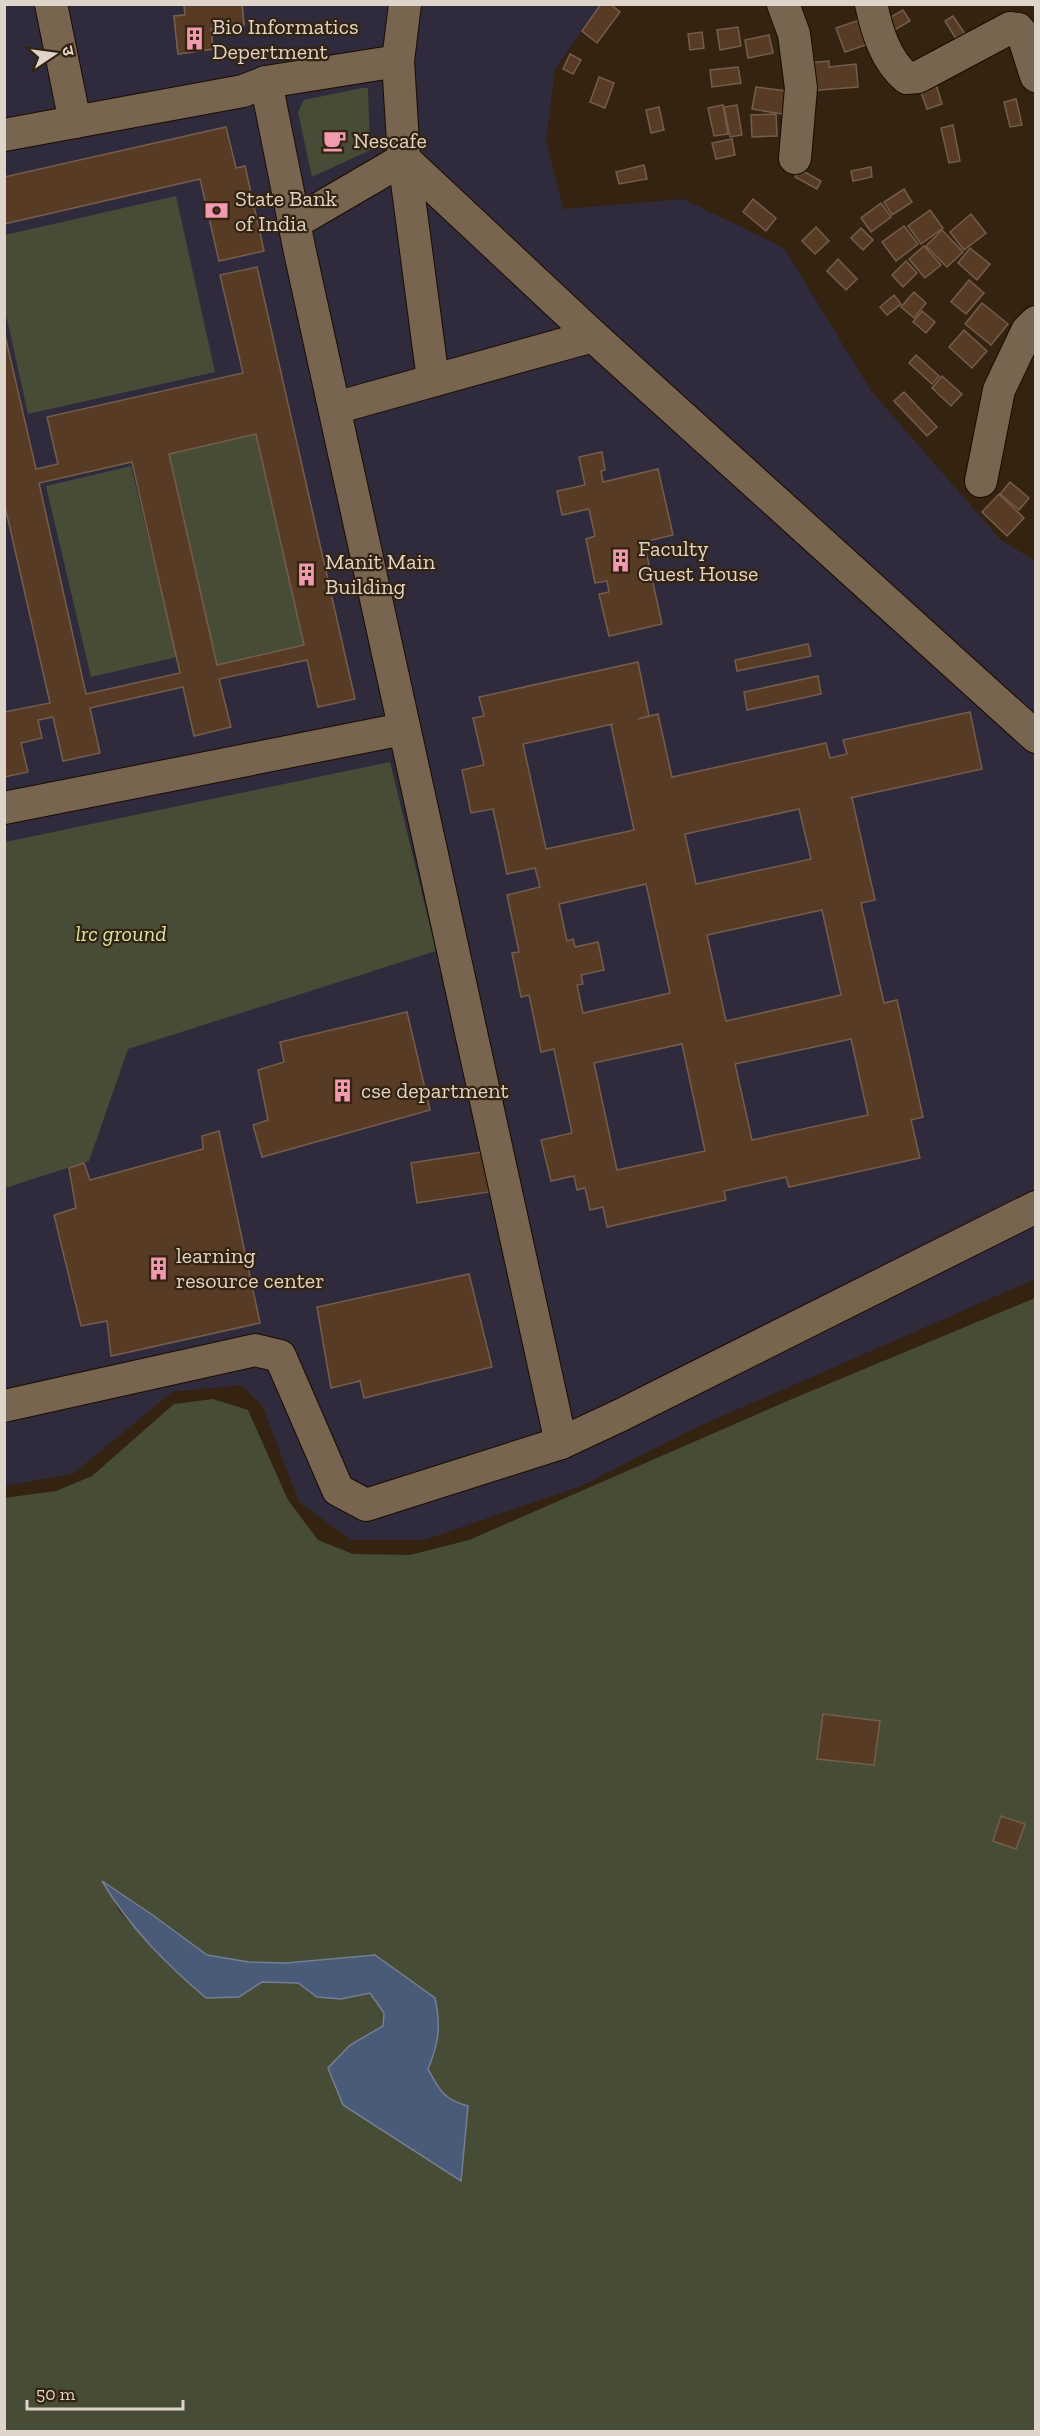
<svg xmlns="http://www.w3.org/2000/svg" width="1040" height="2436" viewBox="0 0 1040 2436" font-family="'Zilla Slab','Noto Sans Devanagari',serif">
<rect width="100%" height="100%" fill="#332310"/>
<path fill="#302b3c" d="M 4,5 L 600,5 L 555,69 L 546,141 L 563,209 L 684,199 L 785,249 L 871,391 L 1001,540 L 1035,561 L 1035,1279 L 695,1428 L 579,1487 L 424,1540 L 351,1540 L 299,1502 L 262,1405 L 241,1385 L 172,1392 L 73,1474 L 5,1486 Z"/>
<g fill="#474c36" fill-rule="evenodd">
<path d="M 362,88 L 368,88 L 370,150 L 312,177 L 298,112 L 304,100 Z"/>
<path d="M 176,196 L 215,372 L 28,414 L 5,310 L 5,235 Z"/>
<path d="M 256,434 L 304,645 L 217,665 L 169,454 Z"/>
<path d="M 131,466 L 177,657 L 91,677 L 46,486 Z"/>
<path d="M 390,762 L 436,951 L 128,1049 L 89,1161 L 5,1188 L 5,842 Z"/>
<path d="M 1035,1298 L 1035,2431 L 5,2431 L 4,1498 L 56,1491 L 92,1476 L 174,1404 L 213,1399 L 248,1410 L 288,1500 L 318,1540 L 353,1554 L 410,1555 L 469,1540 L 792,1399 ZM 103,1882 L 154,1916 L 207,1955 L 249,1962 L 286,1963 L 375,1955 L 435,1998 L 435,2053 L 427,2069 L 436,2085 L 451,2102 L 351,2045 L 383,2026 L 384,2013 L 370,1993 L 341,1999 L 317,1997 L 298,1983 L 262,1982 L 239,1997 L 174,1971 L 120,1912 Z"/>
</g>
<path fill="#495b79" stroke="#767f91" stroke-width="1.5" d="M 102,1881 L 154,1916 L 207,1955 L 249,1962 L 286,1963 L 375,1955 L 435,1998 C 441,2026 439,2043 428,2069 C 439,2090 444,2100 468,2106 L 461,2181 L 343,2105 L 328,2068 L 350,2045 L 383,2026 L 384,2013 L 370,1993 L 341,1999 L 317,1997 L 298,1983 L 262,1982 L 239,1997 L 206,1998 C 166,1964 129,1927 102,1881 Z"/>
<g fill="#583b25" stroke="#745d4c" stroke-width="1.5" fill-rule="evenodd">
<path d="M 184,4 L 242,4 L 244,25 L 211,29 L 213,49 L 178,54 L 174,16 L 185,15 Z"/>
<path d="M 184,4 L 242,4 L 244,25 L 211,29 L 213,49 L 178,54 L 174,16 L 185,15 Z"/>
<path d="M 601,4 L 610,4 L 620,12 L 597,43 L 582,31 Z"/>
<path d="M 903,10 L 910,21 L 891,32 L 884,21 Z"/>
<path d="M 953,16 L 967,37 L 958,42 L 945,21 Z"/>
<path d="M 869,17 L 877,41 L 845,52 L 836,28 Z"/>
<path d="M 738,27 L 741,46 L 720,50 L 717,30 Z"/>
<path d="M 702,32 L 704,48 L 690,50 L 688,34 Z"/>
<path d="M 769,35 L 773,53 L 748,58 L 745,40 Z"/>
<path d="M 570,54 L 581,60 L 573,74 L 563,69 Z"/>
<path d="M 829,61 L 829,67 L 856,64 L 858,87 L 807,91 L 805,63 Z"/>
<path d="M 738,67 L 741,83 L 712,87 L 710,70 Z"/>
<path d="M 599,77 L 614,83 L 605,108 L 590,102 Z"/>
<path d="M 935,81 L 942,104 L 927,109 L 919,87 Z"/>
<path d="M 756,87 L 786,91 L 782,114 L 752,109 Z"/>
<path d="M 1016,99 L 1022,125 L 1010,127 L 1004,102 Z"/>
<path d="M 723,105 L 728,134 L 714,136 L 708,108 Z"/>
<path d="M 737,105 L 742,135 L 730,137 L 724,107 Z"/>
<path d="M 659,107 L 664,130 L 651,133 L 646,110 Z"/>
<path d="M 776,114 L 777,136 L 752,137 L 751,115 Z"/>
<path d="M 953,125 L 960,161 L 949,163 L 941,128 Z"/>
<path d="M 226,127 L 236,168 L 245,166 L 264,251 L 219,261 L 200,179 L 4,224 L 4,177 Z"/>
<path d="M 732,139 L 735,155 L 716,159 L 712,143 Z"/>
<path d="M 644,165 L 647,179 L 619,184 L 616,172 Z"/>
<path d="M 871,167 L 872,177 L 853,181 L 851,171 Z"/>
<path d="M 799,169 L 821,181 L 817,189 L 795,177 Z"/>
<path d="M 904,189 L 912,202 L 892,215 L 884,202 Z"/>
<path d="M 753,199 L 776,218 L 766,231 L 743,212 Z"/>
<path d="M 881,203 L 891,217 L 871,232 L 861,218 Z"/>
<path d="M 930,210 L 943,228 L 921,244 L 908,226 Z"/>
<path d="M 971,214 L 986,233 L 964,250 L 950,232 Z"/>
<path d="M 904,226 L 918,244 L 896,261 L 882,242 Z"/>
<path d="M 816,227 L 829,241 L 815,254 L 802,241 Z"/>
<path d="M 861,228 L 873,240 L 863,250 L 851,238 Z"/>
<path d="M 942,230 L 963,252 L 947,267 L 926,246 Z"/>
<path d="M 924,246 L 941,265 L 925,278 L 909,259 Z"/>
<path d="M 970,248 L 990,264 L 977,280 L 958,263 Z"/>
<path d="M 838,259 L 857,279 L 846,290 L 827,271 Z"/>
<path d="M 906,261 L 917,273 L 903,287 L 892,275 Z"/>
<path d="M 257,267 L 355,699 L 318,707 L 307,660 L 219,679 L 231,727 L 194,736 L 183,687 L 90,708 L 100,753 L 63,761 L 53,717 L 38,720 L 42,738 L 21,743 L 28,772 L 4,777 L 4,712 L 50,703 L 4,502 L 4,331 L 36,469 L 58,464 L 47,417 L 243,373 L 220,275 ZM 256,434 L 304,645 L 217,665 L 169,454 ZM 132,462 L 180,673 L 86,694 L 39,483 Z"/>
<path d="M 969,280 L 984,293 L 966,314 L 951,302 Z"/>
<path d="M 914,292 L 926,303 L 914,318 L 901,307 Z"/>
<path d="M 894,295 L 901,304 L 887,315 L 880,307 Z"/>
<path d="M 982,303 L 1008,324 L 991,345 L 965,324 Z"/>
<path d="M 922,311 L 935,322 L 926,333 L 913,322 Z"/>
<path d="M 964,330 L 987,351 L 972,368 L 949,347 Z"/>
<path d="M 916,355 L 939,376 L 932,384 L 909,363 Z"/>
<path d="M 942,376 L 962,394 L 951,406 L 932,388 Z"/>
<path d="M 904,392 L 937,427 L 927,436 L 894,401 Z"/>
<path d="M 602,452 L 605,470 L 601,471 L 603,482 L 658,469 L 673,535 L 644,542 L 662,624 L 609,636 L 599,594 L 609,592 L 607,581 L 595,583 L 586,539 L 595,536 L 589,509 L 562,515 L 557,491 L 585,485 L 579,457 Z"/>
<path d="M 1010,482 L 1029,498 L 1019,510 L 1000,494 Z"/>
<path d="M 999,494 L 1024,518 L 1007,536 L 982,512 Z"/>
<path d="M 808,644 L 811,656 L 737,671 L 735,660 Z"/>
<path d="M 638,662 L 649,716 L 638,719 L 658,714 L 672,777 L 826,743 L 830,758 L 847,754 L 843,740 L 970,712 L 982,769 L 850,798 L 852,798 L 875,900 L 861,903 L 884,1003 L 897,1000 L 923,1117 L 911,1120 L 920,1158 L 789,1187 L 786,1177 L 724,1191 L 726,1200 L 607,1227 L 603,1207 L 590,1210 L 585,1188 L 577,1190 L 574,1176 L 551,1181 L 541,1140 L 572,1133 L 554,1049 L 541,1052 L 529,995 L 521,997 L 512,953 L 519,952 L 507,895 L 540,887 L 535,868 L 507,874 L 493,809 L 471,813 L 462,770 L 484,765 L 473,718 L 484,716 L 479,697 ZM 613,724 L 611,725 L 634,830 L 546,849 L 523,744 ZM 799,809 L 811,859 L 696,884 L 685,834 ZM 646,884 L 670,993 L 583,1013 L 577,985 L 583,984 L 581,975 L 604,970 L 598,942 L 575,947 L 573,939 L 567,941 L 559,904 ZM 822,910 L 841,995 L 726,1021 L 707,935 ZM 851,1039 L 868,1115 L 752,1140 L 735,1064 ZM 682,1044 L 705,1151 L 617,1170 L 594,1063 Z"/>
<path d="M 818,676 L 821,694 L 747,710 L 744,692 Z"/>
<path d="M 407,1012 L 430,1110 L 262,1157 L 253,1125 L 268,1120 L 258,1070 L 284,1062 L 280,1042 Z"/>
<path d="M 219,1131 L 260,1323 L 111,1356 L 107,1321 L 81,1326 L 54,1215 L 76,1208 L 69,1168 L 84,1163 L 90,1180 L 203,1149 L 202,1136 Z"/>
<path d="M 488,1151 L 495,1191 L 417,1203 L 411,1163 Z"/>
<path d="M 469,1274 L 492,1367 L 364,1398 L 360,1381 L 331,1388 L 317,1307 Z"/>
<path d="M 823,1714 L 880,1721 L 874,1765 L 817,1759 Z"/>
<path d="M 1001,1816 L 1025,1824 L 1016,1849 L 993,1841 Z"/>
</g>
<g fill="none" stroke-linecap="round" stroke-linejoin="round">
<defs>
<g id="minor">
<path d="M 51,4 L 75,122"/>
<path d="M 405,4 L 398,61 L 404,159 L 433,380"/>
<path d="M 783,4 L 794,34 L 801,88 L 795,158"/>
<path d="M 871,4 C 877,31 885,60 907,78 L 918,77 L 1010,28 L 1018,29 L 1023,35 L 1036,76"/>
<path d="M 266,82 L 300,252 L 561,1443"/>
<path d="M 4,135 L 243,91 L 266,82 L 398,61"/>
<path d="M 296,222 L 404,159 L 593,336 L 1036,737"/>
<path d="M 335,408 L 593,336"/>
<path d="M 981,481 L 999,390 L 1027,331 L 1036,322"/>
<path d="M 4,808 L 403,729"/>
<path d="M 4,1406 L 255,1350 L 280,1356 L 338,1490 L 366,1505 L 561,1443 L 621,1415 L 1036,1207"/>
</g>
</defs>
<use href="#minor" stroke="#1a0c00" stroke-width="34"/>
<use href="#minor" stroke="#776550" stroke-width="32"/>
</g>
<defs>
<symbol id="building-bare" viewBox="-9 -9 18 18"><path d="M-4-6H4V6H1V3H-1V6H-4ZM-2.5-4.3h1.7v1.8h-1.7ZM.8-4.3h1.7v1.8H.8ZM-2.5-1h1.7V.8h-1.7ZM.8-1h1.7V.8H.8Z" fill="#f29aaf" stroke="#332310" stroke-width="2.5" paint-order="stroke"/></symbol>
<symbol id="cafe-bare" viewBox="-9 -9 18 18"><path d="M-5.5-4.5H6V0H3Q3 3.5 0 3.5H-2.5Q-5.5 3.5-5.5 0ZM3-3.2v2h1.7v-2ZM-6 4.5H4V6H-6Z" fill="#f29aaf" stroke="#332310" stroke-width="2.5" paint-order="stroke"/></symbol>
<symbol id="bank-bare" viewBox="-9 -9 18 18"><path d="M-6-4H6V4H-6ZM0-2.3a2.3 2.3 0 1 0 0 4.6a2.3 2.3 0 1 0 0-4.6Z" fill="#f29aaf" stroke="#332310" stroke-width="2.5" paint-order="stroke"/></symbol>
</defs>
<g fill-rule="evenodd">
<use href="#building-bare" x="178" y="22" width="33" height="33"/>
<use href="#cafe-bare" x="318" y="124" width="33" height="33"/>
<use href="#bank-bare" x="200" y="194" width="33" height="33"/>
<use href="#building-bare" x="604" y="544" width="33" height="33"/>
<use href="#building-bare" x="290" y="558" width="33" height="33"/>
<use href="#building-bare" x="326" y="1074" width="33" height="33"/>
<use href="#building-bare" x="142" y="1252" width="33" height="33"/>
</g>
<g text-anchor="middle" stroke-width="4.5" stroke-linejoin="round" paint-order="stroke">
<g font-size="22" fill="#dfd4c9" stroke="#332310" text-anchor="start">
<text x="212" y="34">Bio Informatics<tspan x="212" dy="25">Depertment</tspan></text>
<text x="353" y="148">Nescafe</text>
<text x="235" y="206">State Bank<tspan x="235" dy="25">of India</tspan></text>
<text x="638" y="556">Faculty<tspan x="638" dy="25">Guest House</tspan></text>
<text x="325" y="569">Manit Main<tspan x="325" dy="25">Building</tspan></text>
<text x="361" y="1098">cse department</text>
<text x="176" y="1263">learning<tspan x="176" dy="25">resource center</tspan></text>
</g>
<g font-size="22" font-style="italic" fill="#d5e5a6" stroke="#332310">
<text x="121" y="941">lrc ground</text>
</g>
</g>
<rect width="1040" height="2436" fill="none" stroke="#dfd4c9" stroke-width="12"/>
<g transform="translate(54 54) rotate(77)" stroke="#332310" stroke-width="4.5" paint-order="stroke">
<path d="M0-4.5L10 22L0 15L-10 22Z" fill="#dfd4c9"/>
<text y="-9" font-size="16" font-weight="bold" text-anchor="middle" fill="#dfd4c9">उ</text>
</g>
<path d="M27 2400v9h156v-9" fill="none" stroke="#dfd4c9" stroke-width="3"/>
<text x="36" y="2400" font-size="18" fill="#dfd4c9" stroke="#332310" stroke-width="4.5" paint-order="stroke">50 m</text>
</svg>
